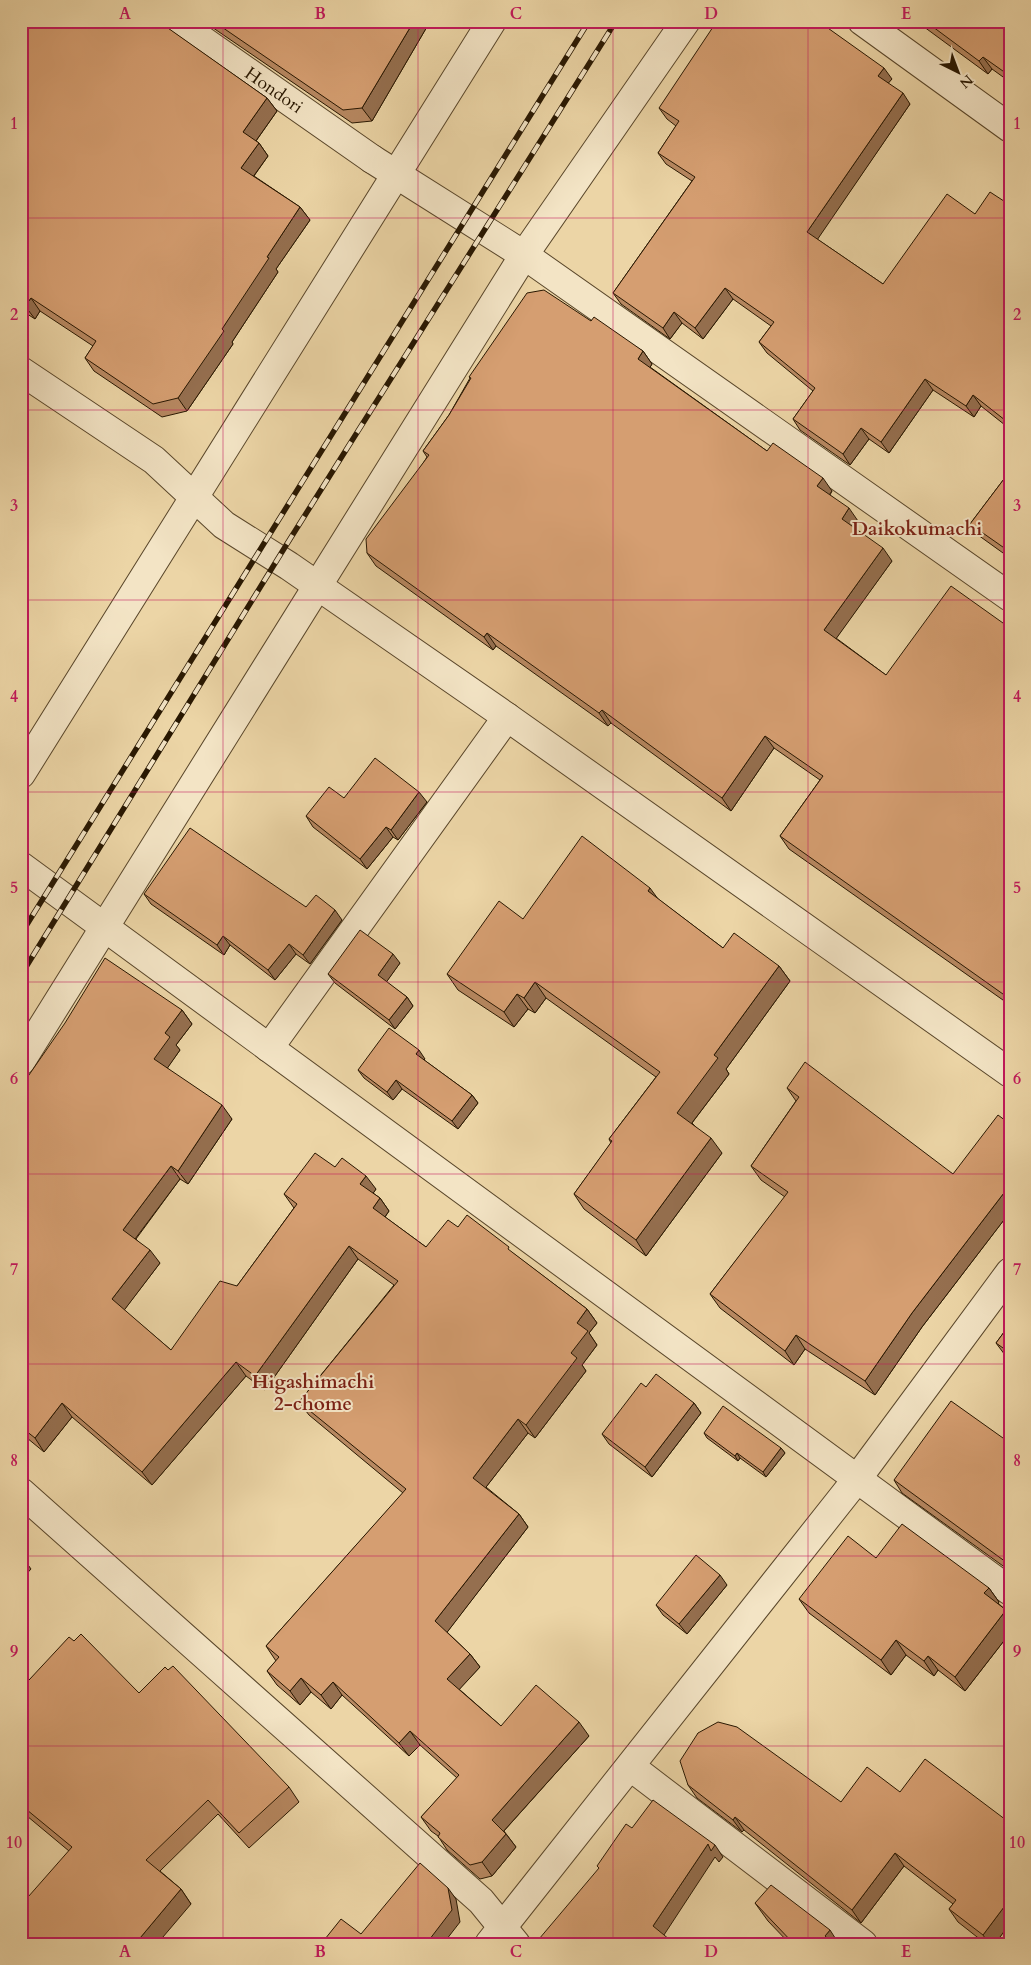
<svg xmlns="http://www.w3.org/2000/svg" width="1031" height="1965" viewBox="0 0 1031 1965" font-family="Cardo,serif">
<rect width="100%" height="100%" fill="#ecd5a6"/>
<filter id="stains"><feTurbulence type="fractalNoise" baseFrequency=".004" numOctaves="4"/><feColorMatrix values="0 0 0 0 .2 0 0 0 0 .09 0 0 0 0 .02 0 0 0 .5 -.17"/></filter>
<radialGradient id="worn" r=".72"><stop offset=".6" stop-color="#630" stop-opacity="0"/><stop offset="1" stop-color="#630" stop-opacity=".3"/></radialGradient>
<g fill="none" stroke-linecap="round" stroke-linejoin="round">
<defs>
<path id="pedestrian" d="M 175,21 L 372,159"/>
<g id="minor">
<path d="M 862,21 L 1010,128"/>
<path d="M 372,159 L 524,255 L 1010,597"/>
<path d="M 21,866 L 1010,1591"/>
<path d="M 269,1048 L 507,717"/>
<path d="M 21,1492 L 481,1901 L 516,1944"/>
<path d="M 631,1767 L 863,1944"/>
</g>
<g id="tertiary">
<path d="M 21,371 L 154,460 L 224,525 L 289,566 L 507,717 L 1010,1073"/>
<path d="M 21,774 L 492,21"/>
<path d="M 21,1061 L 524,255 L 686,21"/>
<path d="M 489,1944 L 857,1479 L 1010,1272"/>
</g>
</defs>
<use href="#pedestrian" stroke="#59462a" stroke-width="30"/>
<use href="#minor" stroke="#59462a" stroke-width="30"/>
<use href="#tertiary" stroke="#59462a" stroke-width="30"/>
<use href="#pedestrian" stroke="#f3e4c5" stroke-width="28"/>
<use href="#minor" stroke="#f3e4c5" stroke-width="28"/>
<use href="#tertiary" stroke="#f3e4c5" stroke-width="28"/>
<defs>
<g id="rail">
<path d="M 21,934 L 589,21"/>
<path d="M 21,975 L 290,539 L 616,21"/>
</g>
</defs>
<use href="#rail" stroke="#281701" stroke-width="5.5"/>
<use href="#rail" stroke="#f3e4c5" stroke-width="4" stroke-dasharray="11" stroke-linecap="butt"/>
</g>
<g fill="#b78861" stroke="#281701">
<path d="M 21,21 L 160,21 L 160,23 L 267,98 L 277,111 L 256,141 L 259,143 L 268,156 L 254,176 L 300,207 L 310,220 L 276,269 L 278,272 L 232,342 L 233,344 L 187,411 L 162,417 L 94,371 L 85,358 L 93,346 L 40,311 L 35,319 L 21,310 Z"/>
<path d="M 203,21 L 425,21 L 428,25 L 372,121 L 352,123 Z"/>
<path d="M 916,21 L 1010,21 L 1010,82 L 992,69 L 988,74 Z"/>
<path d="M 892,79 L 888,83 L 910,104 L 817,239 L 883,284 L 975,214 L 1010,205 L 1010,429 L 981,406 L 974,417 L 933,390 L 889,453 L 869,439 L 850,465 L 800,430 L 793,419 L 813,391 L 767,353 L 759,342 L 771,326 L 733,299 L 703,339 L 682,323 L 670,339 L 621,304 L 613,293 L 692,181 L 666,164 L 658,153 L 676,126 L 667,119 L 659,108 Z"/>
<path d="M 591,321 L 643,351 L 652,364 L 650,367 L 767,451 L 832,491 L 830,495 L 858,521 L 854,527 L 892,561 L 836,638 L 886,675 L 1010,628 L 1010,1005 L 789,849 L 780,836 L 820,780 L 774,748 L 731,811 L 611,723 L 608,726 L 496,646 L 493,650 L 376,566 L 367,553 L 427,457 L 423,451 L 449,415 L 470,378 L 469,377 Z"/>
<path d="M 1010,471 L 1010,558 L 978,535 L 970,524 Z"/>
<path d="M 344,798 L 427,802 L 398,840 L 393,837 L 367,869 L 313,827 L 306,816 Z"/>
<path d="M 144,894 L 306,907 L 342,920 L 310,964 L 296,954 L 275,980 L 230,945 L 224,955 L 151,904 Z"/>
<path d="M 658,899 L 723,948 L 779,966 L 790,981 L 726,1069 L 729,1074 L 692,1123 L 722,1153 L 646,1256 L 584,1209 L 574,1194 L 611,1143 L 609,1139 L 656,1077 L 546,998 L 535,1013 L 528,1009 L 514,1027 L 458,990 L 447,974 L 523,919 Z"/>
<path d="M 400,963 L 386,982 L 407,997 L 413,1006 L 395,1029 L 335,983 L 328,974 Z"/>
<path d="M 182,1010 L 192,1024 L 176,1045 L 180,1050 L 167,1068 L 232,1119 L 188,1184 L 180,1179 L 136,1239 L 160,1263 L 124,1310 L 171,1350 L 237,1286 L 294,1208 L 284,1194 L 335,1167 L 376,1189 L 373,1193 L 380,1198 L 389,1211 L 385,1217 L 426,1247 L 458,1227 L 514,1254 L 587,1309 L 597,1323 L 589,1333 L 597,1345 L 582,1365 L 586,1371 L 535,1438 L 528,1433 L 486,1487 L 519,1514 L 528,1527 L 447,1632 L 470,1654 L 480,1667 L 459,1689 L 501,1726 L 589,1736 L 504,1831 L 516,1847 L 492,1876 L 480,1879 L 447,1850 L 438,1836 L 431,1831 L 421,1817 L 457,1778 L 420,1745 L 409,1756 L 342,1695 L 331,1709 L 311,1692 L 300,1705 L 277,1685 L 267,1671 L 276,1661 L 266,1646 L 403,1493 L 309,1415 L 299,1402 L 394,1285 L 358,1259 L 265,1390 L 246,1376 L 152,1485 L 72,1417 L 44,1452 L 21,1433 L 21,1092 L 24,1088 L 22,1085 Z"/>
<path d="M 425,1059 L 424,1060 L 472,1095 L 478,1103 L 458,1129 L 402,1089 L 393,1100 L 364,1078 L 358,1070 Z"/>
<path d="M 787,1088 L 953,1174 L 1010,1124 L 1010,1212 L 922,1327 L 875,1395 L 805,1349 L 794,1365 L 720,1308 L 710,1294 L 785,1197 L 761,1180 L 751,1166 L 796,1101 Z"/>
<path d="M 1010,1324 L 1010,1359 L 1005,1355 L 996,1343 Z"/>
<path d="M 646,1387 L 694,1403 L 701,1413 L 652,1477 L 609,1444 L 602,1434 Z"/>
<path d="M 704,1433 L 781,1448 L 785,1453 L 766,1477 L 740,1458 L 738,1461 L 707,1438 Z"/>
<path d="M 1010,1443 L 1010,1571 L 902,1493 L 894,1480 Z"/>
<path d="M 876,1558 L 989,1588 L 999,1602 L 998,1603 L 1010,1614 L 1010,1633 L 965,1691 L 938,1670 L 934,1676 L 906,1655 L 891,1675 L 809,1613 L 799,1599 Z"/>
<path d="M 727,1585 L 687,1634 L 663,1615 L 656,1605 Z"/>
<path d="M 74,1641 L 139,1693 L 289,1787 L 299,1802 L 249,1848 L 218,1814 L 160,1871 L 181,1889 L 191,1904 L 69,1851 L 21,1811 L 21,1674 L 29,1680 Z"/>
<path d="M 698,1733 L 1010,1923 L 995,1944 L 986,1944 L 958,1922 L 949,1909 L 953,1904 L 904,1866 L 861,1923 L 744,1830 L 742,1832 L 697,1798 L 688,1785 Z"/>
<path d="M 755,1903 L 839,1944 L 790,1944 L 768,1921 Z"/>
</g>
<g fill="#956f4f" stroke="#281701">
<path d="M 414,21 L 425,21 L 428,25 L 372,121 L 362,108 Z"/>
<path d="M 983,57 L 992,69 L 988,74 L 979,61 Z"/>
<path d="M 884,68 L 892,79 L 885,87 L 878,76 Z"/>
<path d="M 903,93 L 910,104 L 815,243 L 807,232 Z"/>
<path d="M 267,98 L 277,111 L 253,145 L 243,132 Z"/>
<path d="M 259,143 L 268,156 L 250,181 L 241,168 Z"/>
<path d="M 300,207 L 310,220 L 276,269 L 278,272 L 232,342 L 233,344 L 187,411 L 178,398 L 222,329 L 267,257 Z"/>
<path d="M 725,288 L 733,299 L 703,339 L 695,328 Z"/>
<path d="M 31,298 L 40,311 L 35,319 L 25,306 Z"/>
<path d="M 674,312 L 682,323 L 670,339 L 663,328 Z"/>
<path d="M 643,351 L 652,364 L 647,372 L 638,359 Z"/>
<path d="M 925,379 L 933,390 L 889,453 L 881,442 Z"/>
<path d="M 973,395 L 981,406 L 974,417 L 966,406 Z"/>
<path d="M 861,428 L 869,439 L 850,465 L 843,454 Z"/>
<path d="M 823,478 L 832,491 L 826,499 L 817,486 Z"/>
<path d="M 849,508 L 858,521 L 851,531 L 842,519 Z"/>
<path d="M 883,548 L 892,561 L 833,643 L 824,630 Z"/>
<path d="M 487,633 L 496,646 L 493,650 L 484,637 Z"/>
<path d="M 602,710 L 611,723 L 608,726 L 599,713 Z"/>
<path d="M 765,736 L 774,748 L 731,811 L 722,798 Z"/>
<path d="M 419,792 L 427,802 L 398,840 L 391,830 Z"/>
<path d="M 386,827 L 393,837 L 367,869 L 360,859 Z"/>
<path d="M 650,888 L 661,903 L 648,891 Z"/>
<path d="M 335,910 L 342,920 L 310,964 L 303,955 Z"/>
<path d="M 223,936 L 230,945 L 224,955 L 217,945 Z"/>
<path d="M 289,944 L 296,954 L 275,980 L 268,970 Z"/>
<path d="M 393,954 L 400,963 L 385,984 L 378,975 Z"/>
<path d="M 779,966 L 790,981 L 726,1069 L 729,1074 L 688,1128 L 677,1113 L 714,1055 Z"/>
<path d="M 535,982 L 546,998 L 535,1013 L 524,998 Z"/>
<path d="M 517,994 L 528,1009 L 514,1027 L 504,1012 Z"/>
<path d="M 407,997 L 413,1006 L 395,1029 L 389,1020 Z"/>
<path d="M 182,1010 L 192,1024 L 176,1045 L 180,1050 L 164,1073 L 154,1059 L 165,1033 Z"/>
<path d="M 419,1050 L 425,1059 L 422,1062 L 416,1054 Z"/>
<path d="M 396,1080 L 402,1089 L 393,1100 L 387,1092 Z"/>
<path d="M 472,1095 L 478,1103 L 458,1129 L 452,1121 Z"/>
<path d="M 222,1105 L 232,1119 L 188,1184 L 178,1171 Z"/>
<path d="M 711,1138 L 722,1153 L 646,1256 L 636,1240 Z"/>
<path d="M 171,1166 L 180,1179 L 132,1243 L 123,1230 Z"/>
<path d="M 366,1176 L 376,1189 L 370,1198 L 360,1184 Z"/>
<path d="M 1010,1185 L 1010,1212 L 922,1327 L 875,1395 L 865,1381 L 912,1313 Z"/>
<path d="M 380,1198 L 389,1211 L 382,1221 L 373,1208 Z"/>
<path d="M 349,1246 L 358,1259 L 265,1390 L 255,1376 Z"/>
<path d="M 150,1250 L 160,1263 L 122,1313 L 112,1299 Z"/>
<path d="M 587,1309 L 597,1323 L 589,1333 L 597,1345 L 582,1365 L 586,1371 L 535,1438 L 526,1425 L 571,1353 L 577,1323 Z"/>
<path d="M 796,1335 L 805,1349 L 794,1365 L 785,1351 Z"/>
<path d="M 236,1362 L 246,1376 L 152,1485 L 142,1472 Z"/>
<path d="M 62,1403 L 72,1417 L 44,1452 L 35,1438 Z"/>
<path d="M 694,1403 L 701,1413 L 652,1477 L 645,1467 Z"/>
<path d="M 518,1419 L 528,1433 L 483,1491 L 473,1478 Z"/>
<path d="M 781,1448 L 785,1453 L 766,1477 L 763,1472 Z"/>
<path d="M 737,1453 L 740,1458 L 738,1461 L 735,1456 Z"/>
<path d="M 519,1514 L 528,1527 L 445,1635 L 435,1621 Z"/>
<path d="M 21,1555 L 31,1569 L 21,1580 Z"/>
<path d="M 720,1575 L 727,1585 L 687,1634 L 679,1624 Z"/>
<path d="M 989,1588 L 999,1602 L 995,1608 L 984,1593 Z"/>
<path d="M 1006,1610 L 1010,1614 L 1010,1633 L 965,1691 L 955,1677 Z"/>
<path d="M 896,1640 L 906,1655 L 891,1675 L 881,1660 Z"/>
<path d="M 470,1654 L 480,1667 L 457,1692 L 447,1679 Z"/>
<path d="M 928,1656 L 938,1670 L 934,1676 L 924,1661 Z"/>
<path d="M 301,1678 L 311,1692 L 300,1705 L 290,1691 Z"/>
<path d="M 333,1682 L 342,1695 L 331,1709 L 321,1695 Z"/>
<path d="M 579,1722 L 589,1736 L 501,1834 L 492,1820 Z"/>
<path d="M 410,1731 L 420,1745 L 409,1756 L 399,1743 Z"/>
<path d="M 735,1817 L 744,1830 L 742,1832 L 733,1820 Z"/>
<path d="M 506,1834 L 516,1847 L 492,1876 L 482,1862 Z"/>
<path d="M 708,1844 L 715,1845 L 723,1857 L 719,1862 L 715,1857 L 662,1938 L 653,1926 Z"/>
<path d="M 895,1853 L 904,1866 L 861,1923 L 852,1910 Z"/>
<path d="M 448,1888 L 456,1899 L 460,1922 L 443,1944 L 426,1944 Z"/>
<path d="M 181,1889 L 191,1904 L 157,1944 L 135,1944 Z"/>
<path d="M 1010,1899 L 1010,1923 L 995,1944 L 989,1944 L 983,1935 Z"/>
<path d="M 830,1930 L 839,1944 L 830,1944 L 825,1936 Z"/>
</g>
<g fill="#d59e71" stroke="#281701">
<path d="M 21,21 L 158,21 L 267,98 L 243,132 L 259,143 L 241,168 L 300,207 L 267,257 L 269,258 L 222,329 L 224,331 L 178,398 L 153,404 L 85,358 L 96,341 L 31,298 L 25,306 L 21,303 Z"/>
<path d="M 213,21 L 414,21 L 362,108 L 343,110 Z"/>
<path d="M 717,21 L 818,21 L 884,68 L 878,76 L 903,93 L 807,232 L 883,284 L 947,194 L 975,214 L 990,192 L 1010,205 L 1010,424 L 973,395 L 966,406 L 925,379 L 881,442 L 861,428 L 843,454 L 793,419 L 815,388 L 759,342 L 774,322 L 725,288 L 695,328 L 674,312 L 663,328 L 613,293 L 695,177 L 658,153 L 679,121 L 659,108 Z"/>
<path d="M 925,21 L 1010,21 L 1010,76 L 983,57 L 979,61 Z"/>
<path d="M 544,290 L 591,321 L 594,317 L 643,351 L 638,359 L 767,451 L 773,443 L 823,478 L 817,486 L 849,508 L 842,519 L 883,548 L 824,630 L 886,675 L 951,586 L 1010,628 L 1010,999 L 780,836 L 823,776 L 765,736 L 722,798 L 602,710 L 599,713 L 487,633 L 484,637 L 367,553 L 366,539 L 429,455 L 423,451 L 449,415 L 471,378 L 469,377 L 527,293 Z"/>
<path d="M 1010,471 L 1010,552 L 970,524 Z"/>
<path d="M 375,758 L 419,792 L 391,830 L 386,827 L 360,859 L 306,816 L 329,787 L 344,798 Z"/>
<path d="M 190,828 L 306,907 L 316,895 L 335,910 L 303,955 L 289,944 L 268,970 L 223,936 L 217,945 L 144,894 Z"/>
<path d="M 582,836 L 650,888 L 648,891 L 723,948 L 734,933 L 779,966 L 714,1055 L 718,1058 L 677,1113 L 711,1138 L 636,1240 L 574,1194 L 612,1141 L 609,1139 L 660,1072 L 535,982 L 524,998 L 517,994 L 504,1012 L 447,974 L 499,901 L 523,919 Z"/>
<path d="M 360,930 L 393,954 L 378,975 L 407,997 L 389,1020 L 328,974 Z"/>
<path d="M 105,958 L 182,1010 L 165,1033 L 170,1037 L 154,1059 L 222,1105 L 178,1171 L 171,1166 L 123,1230 L 150,1250 L 112,1299 L 171,1350 L 220,1281 L 237,1286 L 297,1204 L 284,1194 L 315,1153 L 335,1167 L 342,1158 L 366,1176 L 360,1184 L 380,1198 L 373,1208 L 426,1247 L 448,1220 L 458,1227 L 467,1215 L 509,1247 L 508,1249 L 587,1309 L 577,1323 L 588,1331 L 571,1353 L 577,1358 L 526,1425 L 518,1419 L 473,1478 L 519,1514 L 435,1621 L 470,1654 L 447,1679 L 501,1726 L 536,1685 L 579,1722 L 492,1820 L 506,1834 L 482,1862 L 470,1865 L 438,1837 L 440,1833 L 421,1817 L 459,1775 L 410,1731 L 399,1743 L 333,1682 L 321,1695 L 301,1678 L 290,1691 L 267,1671 L 279,1657 L 266,1646 L 406,1489 L 299,1402 L 398,1281 L 349,1246 L 255,1376 L 236,1362 L 142,1472 L 62,1403 L 35,1438 L 21,1427 L 21,1092 L 25,1087 L 22,1085 L 65,1023 Z"/>
<path d="M 389,1028 L 419,1050 L 416,1054 L 472,1095 L 452,1121 L 396,1080 L 387,1092 L 358,1070 Z"/>
<path d="M 805,1062 L 953,1174 L 998,1115 L 1010,1124 L 1010,1185 L 912,1313 L 865,1381 L 796,1335 L 785,1351 L 710,1294 L 788,1192 L 751,1166 L 799,1097 L 787,1088 Z"/>
<path d="M 1010,1324 L 1010,1353 L 996,1343 Z"/>
<path d="M 656,1374 L 694,1403 L 645,1467 L 602,1434 L 641,1383 L 646,1387 Z"/>
<path d="M 951,1401 L 1010,1443 L 1010,1565 L 894,1480 Z"/>
<path d="M 723,1406 L 781,1448 L 763,1472 L 737,1453 L 735,1456 L 704,1433 Z"/>
<path d="M 902,1524 L 989,1588 L 984,1593 L 1006,1610 L 955,1677 L 928,1656 L 924,1661 L 896,1640 L 881,1660 L 799,1599 L 848,1536 L 876,1558 Z"/>
<path d="M 696,1555 L 720,1575 L 679,1624 L 656,1605 Z"/>
<path d="M 81,1634 L 139,1693 L 165,1667 L 168,1670 L 173,1666 L 289,1787 L 239,1833 L 208,1800 L 146,1860 L 181,1889 L 135,1944 L 21,1944 L 21,1905 L 72,1847 L 21,1805 L 21,1674 L 29,1680 L 69,1637 L 74,1641 Z"/>
<path d="M 718,1722 L 737,1727 L 841,1802 L 867,1767 L 900,1792 L 925,1759 L 1010,1823 L 1010,1829 L 1007,1833 L 1010,1834 L 1010,1899 L 983,1935 L 949,1909 L 956,1900 L 895,1853 L 852,1910 L 735,1817 L 733,1820 L 688,1785 L 680,1761 L 698,1733 Z"/>
<path d="M 653,1800 L 715,1845 L 711,1851 L 708,1844 L 653,1926 L 675,1944 L 545,1944 L 539,1939 L 599,1868 L 597,1866 L 626,1824 L 632,1828 Z"/>
<path d="M 420,1863 L 448,1888 L 452,1910 L 426,1944 L 321,1944 L 341,1919 L 361,1934 Z"/>
<path d="M 771,1885 L 830,1930 L 825,1936 L 834,1944 L 794,1944 L 755,1903 Z"/>
</g>
<path fill="none" stroke="#c2185b" stroke-width="1" stroke-opacity="0.55" d="M 223,21 L 223,1944M 418,21 L 418,1944M 613,21 L 613,1944M 808,21 L 808,1944M 21,218 L 1010,218M 21,410 L 1010,410M 21,600 L 1010,600M 21,792 L 1010,792M 21,982 L 1010,982M 21,1174 L 1010,1174M 21,1364 L 1010,1364M 21,1556 L 1010,1556M 21,1746 L 1010,1746"/>
<g text-anchor="middle" stroke-width="4" stroke-linejoin="round" paint-order="stroke">
<g font-size="18" fill="#281701" stroke="#f3e4c5">
<text transform="translate(274 90) rotate(35)" y="6">Hondori</text>
</g>
<g font-size="19" font-weight="bold" fill="#7a1f14" stroke="#f3e4c5">
<text x="917" y="535">Daikokumachi</text>
<text x="313" y="1388">Higashimachi<tspan x="313" dy="22">2-chome</tspan></text>
</g>
</g>
<rect width="1031" height="1965" fill="none" stroke="#ecd5a6" stroke-width="55"/>
<g transform="translate(958 72) rotate(138)" stroke="#f3e4c5" stroke-width="4" paint-order="stroke">
<path d="M0-4L9 19L0 12L-9 19Z" fill="#281701"/>
<text y="-8" font-size="14" font-weight="bold" text-anchor="middle" fill="#281701">N</text>
</g>
<rect x="28" y="28" width="976" height="1910" fill="none" stroke="#c2185b" stroke-width="2"/>
<g font-size="16" text-anchor="middle" font-weight="bold" fill="#c2185b">
<text x="125" y="19">A</text>
<text x="320" y="19">B</text>
<text x="516" y="19">C</text>
<text x="711" y="19">D</text>
<text x="906" y="19">E</text>
<text x="14" y="129">1</text>
<text x="1017" y="129">1</text>
<text x="14" y="320">2</text>
<text x="1017" y="320">2</text>
<text x="14" y="511">3</text>
<text x="1017" y="511">3</text>
<text x="14" y="702">4</text>
<text x="1017" y="702">4</text>
<text x="14" y="893">5</text>
<text x="1017" y="893">5</text>
<text x="14" y="1084">6</text>
<text x="1017" y="1084">6</text>
<text x="14" y="1275">7</text>
<text x="1017" y="1275">7</text>
<text x="14" y="1466">8</text>
<text x="1017" y="1466">8</text>
<text x="14" y="1657">9</text>
<text x="1017" y="1657">9</text>
<text x="14" y="1848">10</text>
<text x="1017" y="1848">10</text>
<text x="125" y="1957">A</text>
<text x="320" y="1957">B</text>
<text x="516" y="1957">C</text>
<text x="711" y="1957">D</text>
<text x="906" y="1957">E</text>
</g>
<rect width="100%" height="100%" filter="url(#stains)"/>
<rect width="100%" height="100%" fill="url(#worn)"/>
</svg>
